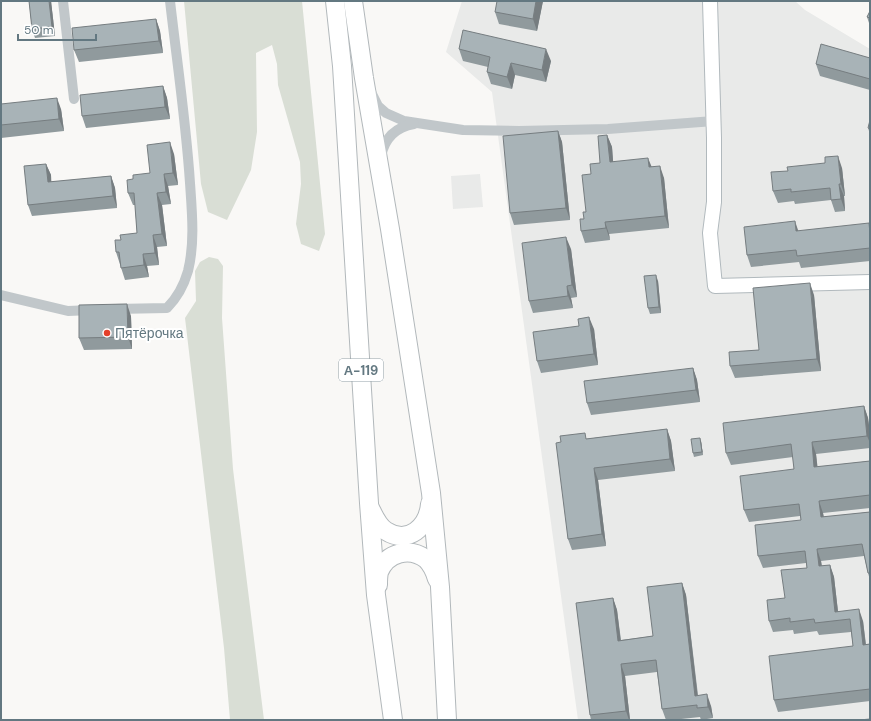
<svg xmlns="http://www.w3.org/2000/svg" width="871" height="721" viewBox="0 0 871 721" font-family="'DM Sans',sans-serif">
<rect width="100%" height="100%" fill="#f9f8f6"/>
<g fill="#e9eae9">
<path d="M 462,1 L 795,1 L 805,10 L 870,49 L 870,720 L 578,720 L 492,92 L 446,52 Z"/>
<path d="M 480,174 L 483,207 L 453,209 L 451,176 Z"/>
</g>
<g fill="#d9ded5">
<path d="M 184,1 L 302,1 L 325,234 L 319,251 L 301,244 L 296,224 L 301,184 L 300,162 L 278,85 L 277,64 L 272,45 L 256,53 L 257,132 L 251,170 L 227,220 L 208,212 L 201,184 Z"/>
<path d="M 209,257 L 218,259 L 223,266 L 222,318 L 233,469 L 264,720 L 230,720 L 224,648 L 185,318 L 196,301 L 195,271 L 200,262 Z"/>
</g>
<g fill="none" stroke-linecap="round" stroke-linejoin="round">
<defs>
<path id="secondary" d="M 710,1 L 714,138 L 714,202 L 710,233 L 715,286 L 870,282"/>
<g id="highway">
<path d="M 335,1 L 342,66 L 369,503 L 376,595 L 393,720"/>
<path d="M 353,1 L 364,78 L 390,229 L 431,493 L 440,587 L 447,720"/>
<path d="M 370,508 C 374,516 378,526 386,531 C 408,545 428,527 430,504"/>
<path d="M 378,585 C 378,581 378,576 379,572 C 387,552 410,547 426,559 C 431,564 435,572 437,579"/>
</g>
</defs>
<use href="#secondary" stroke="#b1b9bd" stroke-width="16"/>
<use href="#highway" stroke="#b2b8bb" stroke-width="20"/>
<g stroke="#c1c7ca" stroke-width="10">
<path d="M 63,1 L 74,99"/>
<path d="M 372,94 L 378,106 L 386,113 L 404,121 L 463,130 L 519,131 L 608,129 L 714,121"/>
<path d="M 381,156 C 385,137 396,127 414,124"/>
<path d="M 1,295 L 68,311 L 91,310"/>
<path d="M 115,309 L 167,308 C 177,298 184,285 188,271 C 195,243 192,212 190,183 C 186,122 177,62 170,1"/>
</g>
<use href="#secondary" stroke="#fff" stroke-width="14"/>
<use href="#highway" stroke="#fff" stroke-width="18"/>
</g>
<g fill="#909a9d">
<path d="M 29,1 L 51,1 L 55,36 L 35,38 L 32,29 Z"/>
<path d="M 543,1 L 537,31 L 499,24 L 495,12 Z"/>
<path d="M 870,11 L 870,23 L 869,23 L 867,17 Z"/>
<path d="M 156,19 L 160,31 L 163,53 L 79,62 L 74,50 Z"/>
<path d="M 459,49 L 551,61 L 546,82 L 515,75 L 512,89 L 491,84 L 487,72 L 488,67 L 463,61 Z"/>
<path d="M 870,58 L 870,90 L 820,76 L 816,64 Z"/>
<path d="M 163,86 L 167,98 L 170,119 L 86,128 L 82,116 Z"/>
<path d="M 1,104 L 61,109 L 64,131 L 1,138 Z"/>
<path d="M 870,120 L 870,134 L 868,128 Z"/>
<path d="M 558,131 L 562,142 L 570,220 L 514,225 L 510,213 Z"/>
<path d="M 607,135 L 612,147 L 613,162 L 652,167 L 664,178 L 669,228 L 609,234 L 610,240 L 585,243 L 581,231 L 584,219 L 586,212 L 591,174 L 600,163 Z"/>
<path d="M 174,154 L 178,185 L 168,186 L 171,204 L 162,205 L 167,246 L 157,247 L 159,265 L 147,266 L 149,277 L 125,280 L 116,252 L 121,240 L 137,233 L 135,205 L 133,205 L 128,193 L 133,179 L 150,173 Z"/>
<path d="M 46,164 L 51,175 L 51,182 L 111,176 L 115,188 L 117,208 L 32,216 L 28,205 Z"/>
<path d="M 842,168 L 845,196 L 844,196 L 845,211 L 835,212 L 831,200 L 795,204 L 794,201 L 778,203 L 773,191 Z"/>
<path d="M 798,231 L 870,234 L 870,261 L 801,268 L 799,262 L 751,267 L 747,255 Z"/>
<path d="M 571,249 L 577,297 L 571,298 L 573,308 L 533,313 L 529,301 Z"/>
<path d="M 658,281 L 661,313 L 650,314 L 648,308 Z"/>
<path d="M 814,295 L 821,371 L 735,378 L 730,366 L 759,350 Z"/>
<path d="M 131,316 L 132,349 L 84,350 L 79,338 Z"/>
<path d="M 579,326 L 594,329 L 598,365 L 541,373 L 537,361 Z"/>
<path d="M 693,368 L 697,380 L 700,402 L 591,415 L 587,403 Z"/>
<path d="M 864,406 L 868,418 L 870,433 L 870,448 L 816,454 L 817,467 L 870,461 L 870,508 L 823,513 L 824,517 L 870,512 L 870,580 L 868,573 L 864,556 L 821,561 L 822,566 L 830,565 L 834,577 L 838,611 L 863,621 L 866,644 L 870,644 L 870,701 L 778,712 L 774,700 L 853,646 L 851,632 L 819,635 L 817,631 L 794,634 L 793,630 L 773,632 L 769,621 L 807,568 L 806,563 L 763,568 L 758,556 L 801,520 L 800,516 L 749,522 L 744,510 L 794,469 L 793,457 L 731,465 L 726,453 Z"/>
<path d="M 667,429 L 671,441 L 675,471 L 598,480 L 606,546 L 572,550 L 568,539 L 561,442 Z"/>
<path d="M 701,441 L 703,455 L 694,457 L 693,453 Z"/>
<path d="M 682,583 L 686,595 L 698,695 L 711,706 L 713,718 L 701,720 L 700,717 L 672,720 L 666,720 L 662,709 L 657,672 L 625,676 L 630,720 L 591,720 L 590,715 L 613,598 L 617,610 L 621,640 L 653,636 Z"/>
</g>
<g fill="#767d80">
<path d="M 49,1 L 51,1 L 55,36 L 52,27 Z"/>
<path d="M 536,1 L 543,1 L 537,31 L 533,19 Z"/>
<path d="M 156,19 L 160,31 L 163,53 L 159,41 Z"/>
<path d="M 546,49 L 551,61 L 546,82 L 542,70 Z"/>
<path d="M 511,63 L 515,75 L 512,89 L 507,77 Z"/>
<path d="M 163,86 L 167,98 L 170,119 L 165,107 Z"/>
<path d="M 57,98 L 61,109 L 64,131 L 59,119 Z"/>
<path d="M 558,131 L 562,142 L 570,220 L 566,208 Z"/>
<path d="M 607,135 L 612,147 L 614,174 L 610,162 Z"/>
<path d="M 170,142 L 174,154 L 178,185 L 173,173 Z"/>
<path d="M 838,156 L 842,168 L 845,196 L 841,184 Z"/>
<path d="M 648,158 L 653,170 L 649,167 Z"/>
<path d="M 46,164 L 51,175 L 52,194 L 48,182 Z"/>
<path d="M 660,166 L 664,178 L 669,228 L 665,216 Z"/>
<path d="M 164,174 L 168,186 L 171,204 L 166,192 Z"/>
<path d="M 111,176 L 115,188 L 117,208 L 113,196 Z"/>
<path d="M 839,184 L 844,196 L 845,211 L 841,199 Z"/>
<path d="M 157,193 L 162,205 L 167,246 L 162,234 Z"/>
<path d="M 795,221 L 799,233 L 796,231 Z"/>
<path d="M 605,222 L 609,234 L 610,240 L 606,228 Z"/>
<path d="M 153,235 L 157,247 L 159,265 L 155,253 Z"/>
<path d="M 566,237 L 571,249 L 577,297 L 572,285 Z"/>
<path d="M 143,254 L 147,266 L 149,277 L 144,265 Z"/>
<path d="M 656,275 L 658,281 L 661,313 L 659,307 Z"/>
<path d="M 810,283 L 814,295 L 821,371 L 817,359 Z"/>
<path d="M 567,286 L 571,298 L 573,308 L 568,296 Z"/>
<path d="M 127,304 L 131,316 L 132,349 L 128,337 Z"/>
<path d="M 589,317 L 594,329 L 598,365 L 594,354 Z"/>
<path d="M 693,368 L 697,380 L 700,402 L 696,390 Z"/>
<path d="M 864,406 L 868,418 L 870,433 L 870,443 L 867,436 Z"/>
<path d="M 667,429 L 671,441 L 675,471 L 670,459 Z"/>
<path d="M 700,438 L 701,441 L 703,455 L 702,452 Z"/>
<path d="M 812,442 L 816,454 L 819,479 L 814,467 Z"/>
<path d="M 594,468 L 598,480 L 606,546 L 602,534 Z"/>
<path d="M 819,501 L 823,513 L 825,529 L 821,517 Z"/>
<path d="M 817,549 L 821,561 L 823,578 L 819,566 Z"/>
<path d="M 830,565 L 834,577 L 839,621 L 835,612 Z"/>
<path d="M 682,583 L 686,595 L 699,708 L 695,696 Z"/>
<path d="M 613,598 L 617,610 L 622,652 L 618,641 Z"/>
<path d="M 859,609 L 863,621 L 867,657 L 863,645 Z"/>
<path d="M 621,664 L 625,676 L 630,720 L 629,720 L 626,711 Z"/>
<path d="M 707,694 L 711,706 L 713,718 L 708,707 Z"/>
</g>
<g fill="#a8b3b7" stroke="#767d80">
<path d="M 29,1 L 49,1 L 52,27 L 32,29 Z"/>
<path d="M 497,1 L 536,1 L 533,19 L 495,12 Z"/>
<path d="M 870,11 L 870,18 L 867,17 Z"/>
<path d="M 156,19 L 159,41 L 74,50 L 72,28 Z"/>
<path d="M 463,30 L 546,49 L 542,70 L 511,63 L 507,77 L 487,72 L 490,57 L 459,49 Z"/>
<path d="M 821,44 L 870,58 L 870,79 L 816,64 Z"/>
<path d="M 163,86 L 165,107 L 82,116 L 80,95 Z"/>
<path d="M 57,98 L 59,119 L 1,125 L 1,104 Z"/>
<path d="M 870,120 L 870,129 L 868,128 Z"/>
<path d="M 558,131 L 566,208 L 510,213 L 503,136 Z"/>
<path d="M 607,135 L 610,162 L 648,158 L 649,167 L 660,166 L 665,216 L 605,222 L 606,228 L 581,231 L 580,219 L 584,219 L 583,212 L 586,212 L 582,175 L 591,174 L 590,164 L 600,163 L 598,136 Z"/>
<path d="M 170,142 L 173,173 L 164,174 L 166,192 L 157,193 L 162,234 L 153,235 L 155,253 L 143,254 L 144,265 L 121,268 L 119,252 L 116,252 L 115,240 L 121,240 L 120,235 L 137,233 L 134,193 L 128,193 L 127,180 L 133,179 L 133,175 L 150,173 L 147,145 Z"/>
<path d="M 838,156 L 841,184 L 839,184 L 841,199 L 831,200 L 830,188 L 791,192 L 791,189 L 773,191 L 771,172 L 788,171 L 787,167 L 825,163 L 825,157 Z"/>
<path d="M 46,164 L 48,182 L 111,176 L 113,196 L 28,205 L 24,166 Z"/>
<path d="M 795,221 L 796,231 L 869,223 L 870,234 L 870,248 L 797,256 L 796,250 L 747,255 L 744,227 Z"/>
<path d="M 566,237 L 572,285 L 567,286 L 568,296 L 529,301 L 522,243 Z"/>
<path d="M 656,275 L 659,307 L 648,308 L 644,276 Z"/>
<path d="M 810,283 L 817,359 L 730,366 L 729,352 L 759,350 L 753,288 Z"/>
<path d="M 127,304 L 128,337 L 79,338 L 79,305 Z"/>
<path d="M 589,317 L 594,354 L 537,361 L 533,332 L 579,326 L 578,319 Z"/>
<path d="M 693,368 L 696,390 L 587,403 L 584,381 Z"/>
<path d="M 864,406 L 867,436 L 812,442 L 814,467 L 870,461 L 870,495 L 819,501 L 821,517 L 870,512 L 870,573 L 868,573 L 862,544 L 817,549 L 819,566 L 830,565 L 835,612 L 859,609 L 863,645 L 870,644 L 870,689 L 774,700 L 769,656 L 853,646 L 850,619 L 815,623 L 814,619 L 790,622 L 790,618 L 769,621 L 767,600 L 785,598 L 781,570 L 807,568 L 805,551 L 758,556 L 755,525 L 801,520 L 799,504 L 744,510 L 740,476 L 794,469 L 791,444 L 726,453 L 723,423 Z"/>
<path d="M 667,429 L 670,459 L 594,468 L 602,534 L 568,539 L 556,443 L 561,442 L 560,436 L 585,433 L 586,439 Z"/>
<path d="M 700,438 L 702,452 L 693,453 L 691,439 Z"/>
<path d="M 682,583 L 695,696 L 707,694 L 708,707 L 697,708 L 697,705 L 662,709 L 656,660 L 621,664 L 626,711 L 590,715 L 576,603 L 613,598 L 618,641 L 653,636 L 647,587 Z"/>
<path d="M 870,719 L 870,720 L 859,720 Z"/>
</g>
<circle fill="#e5402a" stroke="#fff" stroke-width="1.5" cx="107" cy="333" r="4"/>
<g text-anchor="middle" stroke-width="4" stroke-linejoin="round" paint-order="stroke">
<rect fill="#fff" stroke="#92a0a7" stroke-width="1" x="339" y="359" width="44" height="22" rx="3"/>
<g font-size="13" font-weight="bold" fill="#637881">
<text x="361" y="375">А-119</text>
</g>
<g font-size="14" fill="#637881" stroke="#fff" text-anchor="start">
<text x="115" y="338">Пятёрочка</text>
</g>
</g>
<rect width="871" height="721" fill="none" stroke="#637881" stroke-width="4"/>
<path d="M18 34v6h78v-6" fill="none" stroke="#637881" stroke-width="2"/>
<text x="24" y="34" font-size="12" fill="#637881" stroke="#ffffff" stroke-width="3" paint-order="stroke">50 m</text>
</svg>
